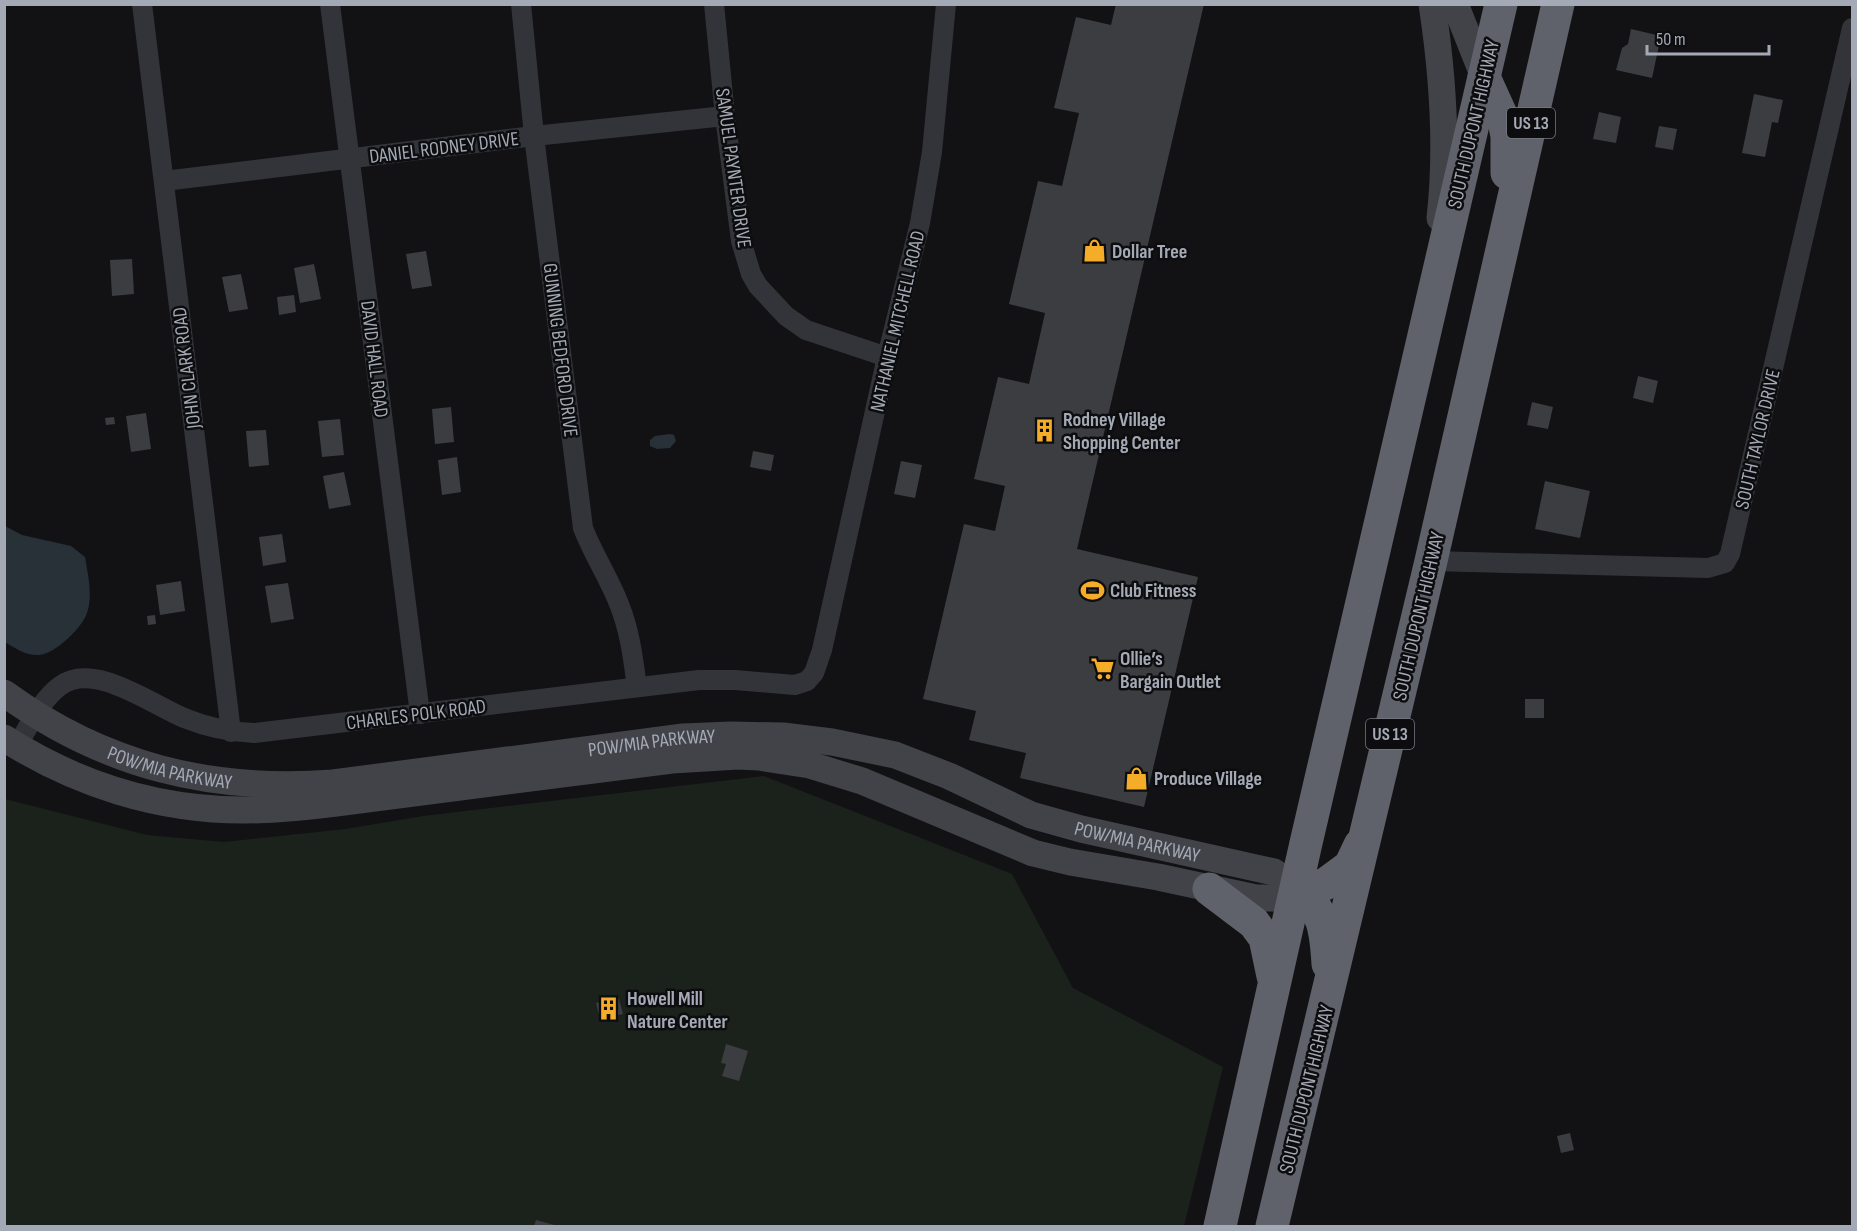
<svg xmlns="http://www.w3.org/2000/svg" width="1857" height="1231" viewBox="0 0 1857 1231" font-family="'Sofia Sans Condensed',sans-serif">
<rect width="100%" height="100%" fill="#121214"/>
<path fill="#1a221b" d="M 764,776 L 1012,874 L 1073,988 L 1223,1067 L 1184,1226 L 5,1226 L 5,799 L 147,835 L 224,842 L 345,829 L 423,816 Z"/>
<g fill="#283138">
<path d="M 670,434 L 674,435 L 676,441 L 670,448 L 657,449 L 650,446 L 650,440 L 655,436 Z"/>
<path d="M 5,526 L 22,535 L 71,546 L 85,557 C 88,575 93,596 87,613 C 82,628 55,654 39,655 C 26,656 15,648 5,642 Z"/>
</g>
<g fill="#3c3d41">
<path d="M 1116,4 L 1204,4 L 1077,549 L 1198,577 L 1144,807 L 1020,778 L 1026,753 L 969,740 L 976,711 L 923,699 L 964,524 L 995,531 L 1005,486 L 974,479 L 998,377 L 1029,384 L 1045,313 L 1009,304 L 1038,181 L 1062,186 L 1079,113 L 1054,108 L 1076,17 L 1111,25 Z"/>
<path d="M 1631,29 L 1661,36 L 1652,78 L 1616,70 L 1622,48 L 1628,44 Z"/>
<path d="M 1754,94 L 1783,100 L 1778,123 L 1772,122 L 1765,157 L 1742,153 Z"/>
<path d="M 1599,112 L 1621,117 L 1616,143 L 1593,139 Z"/>
<path d="M 1659,126 L 1677,129 L 1673,150 L 1655,147 Z"/>
<path d="M 426,251 L 432,286 L 412,289 L 406,254 Z"/>
<path d="M 132,259 L 134,294 L 112,296 L 110,260 Z"/>
<path d="M 314,264 L 321,299 L 300,303 L 294,268 Z"/>
<path d="M 241,274 L 248,309 L 229,312 L 222,277 Z"/>
<path d="M 294,295 L 296,312 L 279,315 L 277,297 Z"/>
<path d="M 1638,376 L 1658,381 L 1653,403 L 1633,398 Z"/>
<path d="M 1532,402 L 1553,407 L 1548,429 L 1527,425 Z"/>
<path d="M 451,407 L 454,442 L 435,444 L 432,409 Z"/>
<path d="M 146,413 L 151,449 L 131,452 L 126,416 Z"/>
<path d="M 114,417 L 115,424 L 106,425 L 105,418 Z"/>
<path d="M 340,419 L 344,455 L 322,457 L 318,421 Z"/>
<path d="M 266,430 L 269,465 L 249,467 L 246,431 Z"/>
<path d="M 753,451 L 774,455 L 771,471 L 750,467 Z"/>
<path d="M 457,457 L 461,492 L 442,495 L 438,460 Z"/>
<path d="M 901,461 L 922,465 L 915,498 L 894,494 Z"/>
<path d="M 344,472 L 351,505 L 329,509 L 323,476 Z"/>
<path d="M 1545,481 L 1590,491 L 1580,538 L 1535,529 Z"/>
<path d="M 282,534 L 286,562 L 263,566 L 259,537 Z"/>
<path d="M 181,581 L 185,611 L 160,615 L 156,585 Z"/>
<path d="M 288,583 L 294,619 L 271,623 L 265,586 Z"/>
<path d="M 155,615 L 156,624 L 148,625 L 147,616 Z"/>
<rect x="1525" y="699" width="19" height="19"/>
<path d="M 619,999 L 623,1014 L 600,1019 L 596,1003 Z"/>
<path d="M 726,1044 L 748,1051 L 739,1081 L 722,1076 L 726,1064 L 721,1063 Z"/>
<path d="M 1570,1133 L 1574,1150 L 1561,1153 L 1557,1136 Z"/>
<path d="M 536,1220 L 558,1226 L 534,1226 Z"/>
</g>
<g fill="none" stroke-linecap="round" stroke-linejoin="round">
<g stroke="#333439" stroke-width="20">
<path d="M 142,4 L 231,732"/>
<path d="M 330,4 L 420,714"/>
<path d="M 521,4 L 534,136 L 583,528 C 593,554 609,578 619,604 C 630,631 633,658 637,687"/>
<path d="M 714,4 L 725,116 L 741,241 L 751,274 L 758,286 L 786,316 L 806,330 L 887,357"/>
<path d="M 164,181 L 534,136 L 725,116"/>
<path d="M 1431,561 L 1708,568 L 1725,563 L 1730,554 L 1852,28"/>
<path d="M 17,746 C 29,726 41,700 60,686 C 94,660 153,706 187,719 C 209,728 231,732 254,733 L 699,680 L 735,680 L 795,685 L 807,681 L 814,673 L 822,650 L 887,357 L 920,223 L 932,152 L 946,4"/>
</g>
<g stroke="#414349" stroke-width="27">
<path d="M 1432,4 C 1443,76 1448,147 1440,218"/>
<path d="M 1455,4 L 1484,77"/>
<path id="s1" d="M 4,693 C 104,766 211,792 333,783 L 683,737 L 731,735 L 783,736 L 832,742 L 895,755 L 949,776 L 1031,815 L 1081,829 L 1274,872 L 1297,887"/>
<path d="M 4,738 C 76,784 158,810 244,810 C 275,810 305,807 336,803 L 672,760 L 738,756 L 759,757 L 810,765 L 862,781 L 1033,853 L 1070,862 L 1158,877 L 1256,898 L 1294,898"/>
</g>
<g stroke="#5f626a" stroke-width="33">
<path d="M 1484,77 L 1504,121 L 1507,136 L 1507,173"/>
<path d="M 1297,887 C 1324,910 1326,930 1328,964"/>
<path d="M 1209,889 L 1254,923 L 1265,938 L 1273,976"/>
<path d="M 1294,898 L 1327,883 L 1350,866 L 1360,845"/>
<path d="M 1220,1226 L 1306,843 L 1501,4"/>
<path d="M 1272,1226 L 1431,561 L 1558,4"/>
</g>
</g>
<defs>
<symbol id="shop-bare" viewBox="-9 -9 18 18"><path d="M-5-2.5h2.3a2.7 3.5 0 0 1 5.4 0H5L5.5 6h-11ZM-1.5-2.5h3a1.5 2.3 0 0 0-3 0Z" fill="#f5ad29" stroke="#0d0d0f" stroke-width="2.5" paint-order="stroke"/></symbol>
<symbol id="building-bare" viewBox="-9 -9 18 18"><path d="M-4-6H4V6H1V3H-1V6H-4ZM-2.5-4.3h1.7v1.8h-1.7ZM.8-4.3h1.7v1.8H.8ZM-2.5-1h1.7V.8h-1.7ZM.8-1h1.7V.8H.8Z" fill="#f5ad29" stroke="#0d0d0f" stroke-width="2.5" paint-order="stroke"/></symbol>
<symbol id="stadium-bare" viewBox="-9 -9 18 18"><path d="M0-5a6.5 5 0 1 0 0 10a6.5 5 0 1 0 0-10ZM-3.5-1.8h7v3.6h-7Z" fill="#f5ad29" stroke="#0d0d0f" stroke-width="2.5" paint-order="stroke"/></symbol>
<symbol id="supermarket-bare" viewBox="-9 -9 18 18"><path d="M-6-5.5h2.5l.6 2H6L4.5 2H-2.5L-4.4-4H-6ZM-1.5 3.2a1.3 1.3 0 1 0 .1 0ZM3 3.2a1.3 1.3 0 1 0 .1 0Z" fill="#f5ad29" stroke="#0d0d0f" stroke-width="2.5" paint-order="stroke"/></symbol>
</defs>
<g fill-rule="evenodd">
<use href="#shop-bare" x="1078" y="234" width="33" height="33"/>
<use href="#building-bare" x="1028" y="414" width="33" height="33"/>
<use href="#stadium-bare" x="1076" y="574" width="33" height="33"/>
<use href="#supermarket-bare" x="1086" y="652" width="33" height="33"/>
<use href="#shop-bare" x="1120" y="762" width="33" height="33"/>
<use href="#building-bare" x="592" y="992" width="33" height="33"/>
</g>
<g text-anchor="middle" stroke-width="5" stroke-linejoin="round" paint-order="stroke">
<g fill="#0d0d0f" stroke="#767a83" stroke-width="1.5">
<rect x="1507" y="108" width="48" height="30" rx="4.5"/>
<rect x="1366" y="719" width="48" height="30" rx="4.5"/>
</g>
<g font-size="18" font-weight="bold" fill="#a3a9b5">
<text x="1531" y="129">US 13</text>
<text x="1390" y="740">US 13</text>
</g>
<g font-size="20" fill="#a3a9b5" stroke="#0d0d0f">
<text transform="translate(1473 124) rotate(-77)" y="7">SOUTH DUPONT HIGHWAY</text>
<text transform="translate(444 147) rotate(-7)" y="7">DANIEL RODNEY DRIVE</text>
<text transform="translate(734 168) rotate(82)" y="7">SAMUEL PAYNTER DRIVE</text>
<text transform="translate(897 321) rotate(-77)" y="7">NATHANIEL MITCHELL ROAD</text>
<text transform="translate(561 350) rotate(83)" y="7">GUNNING BEDFORD DRIVE</text>
<text transform="translate(375 359) rotate(83)" y="7">DAVID HALL ROAD</text>
<text transform="translate(186 368) rotate(-97)" y="7">JOHN CLARK ROAD</text>
<text transform="translate(1757 439) rotate(-77)" y="7">SOUTH TAYLOR DRIVE</text>
<text transform="translate(1418 616) rotate(-77)" y="7">SOUTH DUPONT HIGHWAY</text>
<text transform="translate(416 714) rotate(-7)" y="7">CHARLES POLK ROAD</text>
<text dy="7" stroke="none"><textPath href="#s1" startOffset="670">POW/MIA PARKWAY</textPath></text>
<text dy="7" stroke="none"><textPath href="#s1" startOffset="184">POW/MIA PARKWAY</textPath></text>
<text dy="7" stroke="none"><textPath href="#s1" startOffset="1174">POW/MIA PARKWAY</textPath></text>
<text transform="translate(1306 1089) rotate(-76)" y="7">SOUTH DUPONT HIGHWAY</text>
</g>
<g font-size="20" font-weight="bold" fill="#a3a9b5" stroke="#0d0d0f" text-anchor="start">
<text x="1112" y="258">Dollar Tree</text>
<text x="1063" y="426">Rodney Village<tspan x="1063" dy="23">Shopping Center</tspan></text>
<text x="1110" y="597">Club Fitness</text>
<text x="1120" y="665">Ollie’s<tspan x="1120" dy="23">Bargain Outlet</tspan></text>
<text x="1154" y="785">Produce Village</text>
<text x="627" y="1005">Howell Mill<tspan x="627" dy="23">Nature Center</tspan></text>
</g>
</g>
<rect width="1857" height="1231" fill="none" stroke="#a3a9b5" stroke-width="12"/>
<path d="M1647 45v9h122v-9" fill="none" stroke="#a3a9b5" stroke-width="3"/>
<text x="1656" y="45" font-size="18" fill="#a3a9b5" stroke="#0d0d0f" stroke-width="4.5" paint-order="stroke">50 m</text>
</svg>
